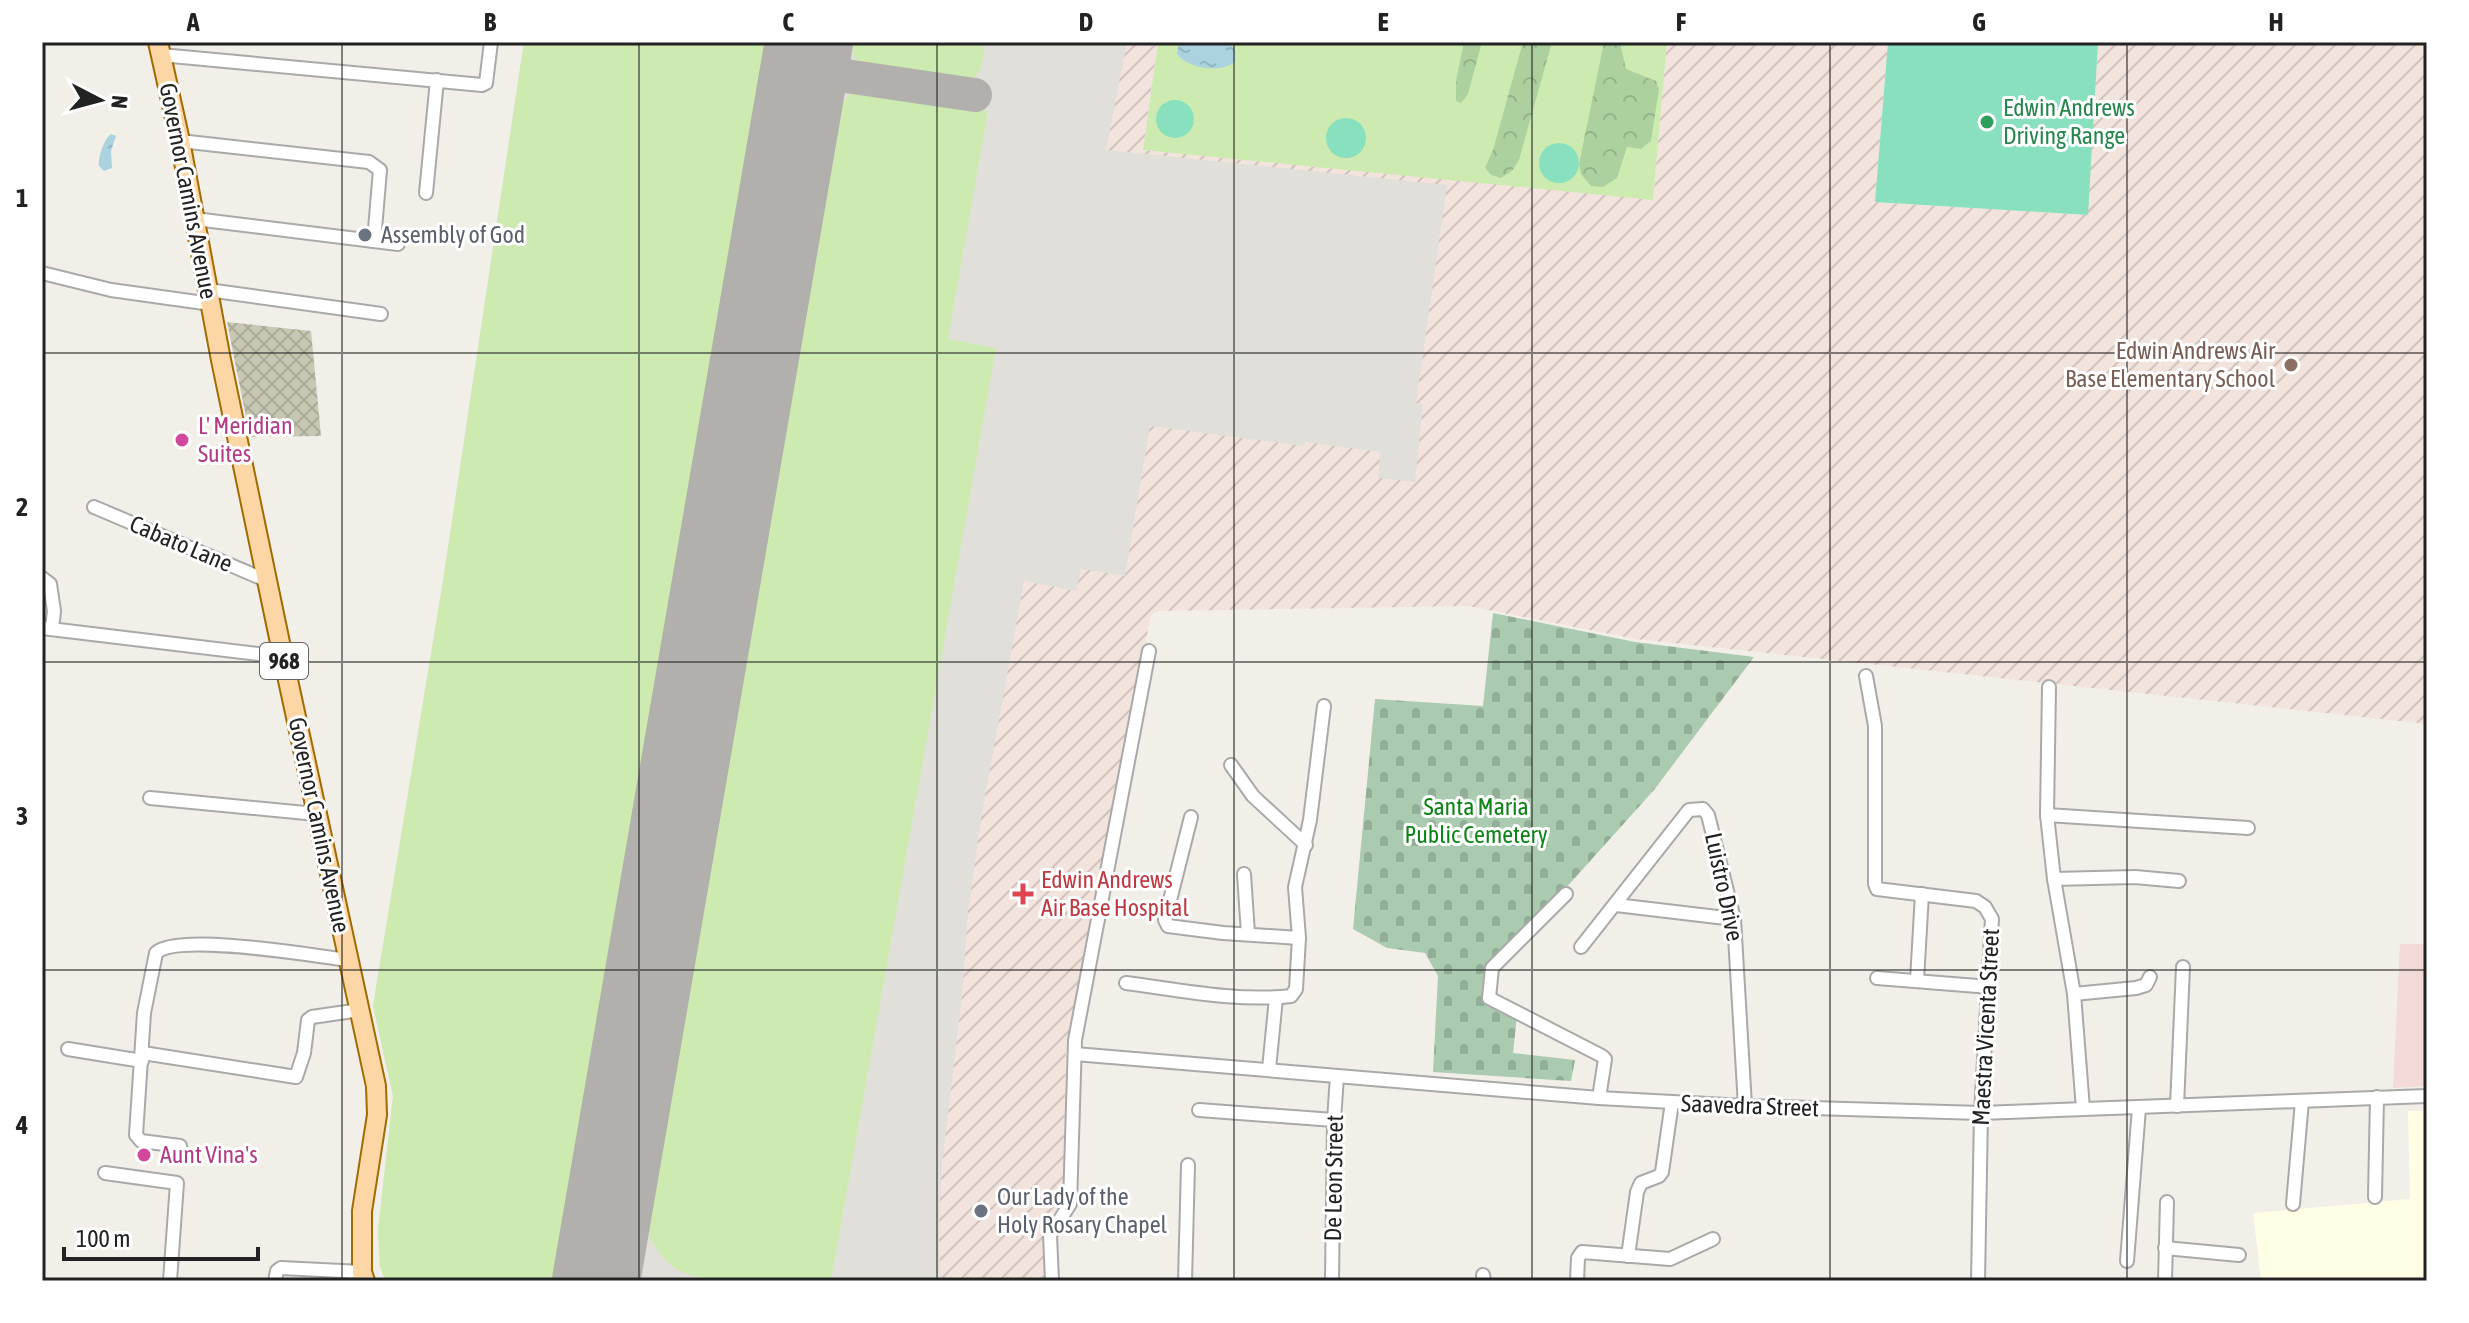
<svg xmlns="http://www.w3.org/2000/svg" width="2469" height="1323" viewBox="0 0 2469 1323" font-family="'Asap Condensed',sans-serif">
<defs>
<pattern id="military-furrows" width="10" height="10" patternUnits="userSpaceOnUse" patternTransform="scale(2)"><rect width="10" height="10" fill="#f3e3dd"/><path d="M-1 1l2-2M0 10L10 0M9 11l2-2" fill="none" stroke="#d0c2bd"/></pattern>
<pattern id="construction-cross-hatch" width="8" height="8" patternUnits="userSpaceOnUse" patternTransform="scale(2)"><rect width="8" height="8" fill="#c7c7b4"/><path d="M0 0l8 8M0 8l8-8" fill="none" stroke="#abab9a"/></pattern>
<pattern id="forest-crowns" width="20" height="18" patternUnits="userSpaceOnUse" patternTransform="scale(2)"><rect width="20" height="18" fill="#add19e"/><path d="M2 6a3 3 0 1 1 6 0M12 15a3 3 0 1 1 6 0" fill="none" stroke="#95b388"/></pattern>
<pattern id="cemetery-stones" width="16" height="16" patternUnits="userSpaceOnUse" patternTransform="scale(2)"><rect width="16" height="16" fill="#aacbaf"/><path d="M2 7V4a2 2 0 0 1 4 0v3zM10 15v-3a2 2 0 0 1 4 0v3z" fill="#92ae96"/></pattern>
<pattern id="water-ripples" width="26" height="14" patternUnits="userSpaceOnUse" patternTransform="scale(2)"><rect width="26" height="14" fill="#aad3df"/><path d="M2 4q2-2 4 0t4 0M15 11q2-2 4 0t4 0" fill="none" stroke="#92b5bf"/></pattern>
</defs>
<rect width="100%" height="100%" fill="#f2efe9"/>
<path fill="#f2dad9" d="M 2400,944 L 2427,944 L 2427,1086 L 2393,1088 Z"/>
<path fill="#ffffe5" d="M 2408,1111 L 2427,1111 L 2427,1281 L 2261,1281 L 2253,1213 L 2410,1199 Z"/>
<path fill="url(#military-furrows)" d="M 919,42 L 1158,42 L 1143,150 L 1653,199 L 1667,42 L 1888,42 L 1875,202 L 2087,215 L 2098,42 L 2427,42 L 2427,724 L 1636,639 L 1468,606 L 1159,611 L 1151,615 L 1066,1047 L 1063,1208 L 1049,1214 L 1045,1232 L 1048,1281 L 684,1281 Z"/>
<path fill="#e1dfda" d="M 524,42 L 1127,42 L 1106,150 L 1447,185 L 1416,403 L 1423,404 L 1415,482 L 1378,478 L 1380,452 L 1305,442 L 1304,446 L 1150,426 L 1125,576 L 1081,569 L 1076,591 L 1024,581 L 981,819 L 968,911 L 962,996 L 941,1173 L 939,1242 L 941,1281 L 385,1281 L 380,1266 L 378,1231 L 393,1096 L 373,1006 L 443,581 Z"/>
<path fill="url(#construction-cross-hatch)" d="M 227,322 L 311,331 L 321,436 L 250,437 Z"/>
<g fill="#cdebb0">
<path d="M 524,42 L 769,42 L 558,1281 L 385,1281 L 380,1266 L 378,1231 L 393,1096 L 373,1006 L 443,581 Z"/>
<path d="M 853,42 L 985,42 C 982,59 983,79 963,83 L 868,69 C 856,62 851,56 853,42 Z"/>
<path d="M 1158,42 L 1667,42 L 1653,200 L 1143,150 Z"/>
<path d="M 861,89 L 988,111 L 948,339 L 996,348 L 831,1281 C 793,1281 712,1287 680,1271 C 665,1263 655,1248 648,1234 L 843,102 L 850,94 Z"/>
</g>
<g fill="url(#forest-crowns)">
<path d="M 1464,42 L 1482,42 L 1468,94 L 1461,103 L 1456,101 L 1456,81 Z"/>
<path d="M 1523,42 L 1552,42 L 1519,160 L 1512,171 L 1501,178 L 1491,175 L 1485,168 L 1493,150 Z"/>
<path d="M 1604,42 L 1620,42 L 1626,69 L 1656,81 L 1659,89 L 1651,141 L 1641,149 L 1627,147 L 1617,178 L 1603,187 L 1591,186 L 1581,174 L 1579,164 Z"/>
</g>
<path fill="url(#cemetery-stones)" d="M 1493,613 L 1635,642 L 1754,657 L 1654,790 L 1555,900 L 1489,964 L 1486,1000 L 1517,1016 L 1513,1053 L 1575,1060 L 1571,1081 L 1433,1072 L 1438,976 L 1425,953 L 1387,948 L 1353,929 L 1375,699 L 1483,706 Z"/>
<g fill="#88e0be">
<path d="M 1888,42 L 2098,42 L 2088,215 L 1875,202 Z"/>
<circle cx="1175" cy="119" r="19"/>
<circle cx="1346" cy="138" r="20"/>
<circle cx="1559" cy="163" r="20"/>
</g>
<g fill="url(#water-ripples)">
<path d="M 1179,42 L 1229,42 L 1235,50 L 1235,62 C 1220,73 1188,69 1177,54 Z"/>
<path d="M 111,134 L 116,136 L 111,151 L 112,168 L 104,171 L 99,166 C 98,157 104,139 111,134 Z"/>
</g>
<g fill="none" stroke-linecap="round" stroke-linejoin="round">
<path stroke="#b1b0ac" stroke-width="34" d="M 805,70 L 975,95"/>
<path stroke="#b1b0ac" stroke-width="88" d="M 596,1281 L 809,42"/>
<defs>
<g id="street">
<path d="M 161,55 L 482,85 L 486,83 L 491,42"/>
<path d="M 180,141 L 369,162 L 380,170 L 374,241"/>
<path d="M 426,193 L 437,80"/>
<path d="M 195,219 L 398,244"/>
<path d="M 42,273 L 111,290 L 211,304"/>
<path d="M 208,290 L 381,314"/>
<path d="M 94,507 L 268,581"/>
<path d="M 42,578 L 50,584 L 54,611 L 52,629"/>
<path d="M 42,628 L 283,657"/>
<path d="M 1866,676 L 1875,726 L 1875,884 L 1877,889 L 1976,901 L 1985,907 L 1992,919 L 1981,1113 L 1978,1281"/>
<path d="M 2049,687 L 2047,815 L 2054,879 L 2074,994 L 2083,1109"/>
<path d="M 1231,765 L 1253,796 L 1306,845"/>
<path d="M 150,798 L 316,814"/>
<path d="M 2047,815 L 2248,828"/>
<path d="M 1191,817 L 1165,920 L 1168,926 L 1223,933 L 1299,938"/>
<path d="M 1244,874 L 1248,934"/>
<path d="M 2054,879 L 2135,877 L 2179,881"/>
<path d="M 1566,894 L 1492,968 L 1489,998 L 1602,1056 L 1605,1059 L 1599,1098"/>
<path d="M 1616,905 L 1734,919"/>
<path d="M 1581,947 L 1689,810 L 1703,809 L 1708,815 L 1734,919 L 1745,1106"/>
<path d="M 1877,978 L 1990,987"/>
<path d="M 1917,980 L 1922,894"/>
<path d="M 1126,983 C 1179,990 1237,1002 1291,996 L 1296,989 L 1299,938 L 1295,887 L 1310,820 L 1324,706"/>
<path d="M 2074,994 L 2136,988 L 2146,985 L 2150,977"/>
<path d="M 68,1049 L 142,1061"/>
<path d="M 143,1053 L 296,1077 L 304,1053 L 308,1020 L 312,1017 L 360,1010"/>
<path d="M 1075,1054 L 1599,1098 L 1745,1106 L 1981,1113 L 2427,1096"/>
<path d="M 1269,1069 L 1276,998"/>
<path d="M 2177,1106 L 2183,967"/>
<path d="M 1199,1110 L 1334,1120"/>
<path d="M 180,1146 L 141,1141 L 136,1135 L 144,1013 L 156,953 C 177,932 315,956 348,960"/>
<path d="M 105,1173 L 177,1183 L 170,1281"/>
<path d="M 2375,1197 L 2377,1097"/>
<path d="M 2293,1204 L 2302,1101"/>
<path d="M 2165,1248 L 2239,1255"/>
<path d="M 1628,1256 L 1637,1192 L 1641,1183 L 1659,1176 L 1662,1172 L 1672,1102"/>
<path d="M 2127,1261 L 2139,1108"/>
<path d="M 1483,1275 L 1484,1281"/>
<path d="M 275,1281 L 277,1271 L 281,1268 L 362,1272"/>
<path d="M 1052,1281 L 1050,1235 L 1070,1204 L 1075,1040 L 1149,651"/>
<path d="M 1185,1281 L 1188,1165"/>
<path d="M 1332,1281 L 1334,1120 L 1337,1076"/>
<path d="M 1577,1281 L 1578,1258 L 1582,1252 L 1670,1259 L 1713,1239"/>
<path d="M 2165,1281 L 2167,1202"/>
</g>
<path id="primary" d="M 158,42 L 180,141 L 221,360 L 283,657 L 376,1086 L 377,1115 L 362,1211 L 362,1272 L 365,1281"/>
</defs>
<use href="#street" stroke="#a9a9a9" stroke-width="16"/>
<use href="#primary" stroke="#a06b00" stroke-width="22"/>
<use href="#street" stroke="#fff" stroke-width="12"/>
<use href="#primary" stroke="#fcd6a4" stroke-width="18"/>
</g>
<path fill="none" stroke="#222" stroke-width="2" stroke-opacity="0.55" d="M 342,42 L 342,1281M 639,42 L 639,1281M 937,42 L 937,1281M 1234,42 L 1234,1281M 1532,42 L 1532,1281M 1830,42 L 1830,1281M 2127,42 L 2127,1281M 42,353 L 2427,353M 42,662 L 2427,662M 42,970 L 2427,970"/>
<circle fill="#2e9e5b" stroke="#fff" stroke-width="3" cx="1987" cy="122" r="8"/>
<g fill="#6b7280" stroke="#fff" stroke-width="3">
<circle cx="365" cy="235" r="8"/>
<circle cx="981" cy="1211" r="8"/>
</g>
<circle fill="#8d6e63" stroke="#fff" stroke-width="3" cx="2291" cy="365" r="8"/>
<g fill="#d1479c" stroke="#fff" stroke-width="3">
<circle cx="182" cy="440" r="8"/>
<circle cx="144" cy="1155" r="8"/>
</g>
<path fill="#e0444e" stroke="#fff" stroke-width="3" d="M1019 882h8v8h8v8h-8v8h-8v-8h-8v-8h8z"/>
<g text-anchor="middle" stroke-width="6" stroke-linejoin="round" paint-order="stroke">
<rect fill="#fff" stroke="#646464" stroke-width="2" x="260" y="643" width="48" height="36" rx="6"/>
<g font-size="22" font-weight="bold" fill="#222">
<text x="284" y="669">968</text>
</g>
<g font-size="24" fill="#27864d" stroke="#fff" text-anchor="start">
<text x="2003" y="116">Edwin Andrews<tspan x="2003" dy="28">Driving Range</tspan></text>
</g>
<g font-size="24" fill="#222" stroke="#fff">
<text transform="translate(188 191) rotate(79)" y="8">Governor Camins Avenue</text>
<text transform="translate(181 544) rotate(23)" y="8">Cabato Lane</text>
<text transform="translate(319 825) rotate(78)" y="8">Governor Camins Avenue</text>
<text transform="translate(1724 887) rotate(78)" y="8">Luistro Drive</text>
<text transform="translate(1986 1027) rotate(-87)" y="8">Maestra Vicenta Street</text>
<text transform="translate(1750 1106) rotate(2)" y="8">Saavedra Street</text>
<text transform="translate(1334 1178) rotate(-89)" y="8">De Leon Street</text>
</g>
<g font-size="24" fill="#5b616d" stroke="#fff" text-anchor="start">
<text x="381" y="243">Assembly of God</text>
<text x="997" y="1205">Our Lady of the<tspan x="997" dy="28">Holy Rosary Chapel</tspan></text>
</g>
<g font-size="24" fill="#785e54" stroke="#fff" text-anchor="end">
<text x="2275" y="359">Edwin Andrews Air<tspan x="2275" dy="28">Base Elementary School</tspan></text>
</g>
<g font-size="24" fill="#b23c85" stroke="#fff" text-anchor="start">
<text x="198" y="434">L' Meridian<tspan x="198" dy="28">Suites</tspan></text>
<text x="160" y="1163">Aunt Vina's</text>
</g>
<g font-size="24" fill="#0c8416" stroke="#fff">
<text x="1476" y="815">Santa Maria<tspan x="1476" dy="28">Public Cemetery</tspan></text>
</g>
<g font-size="24" fill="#be3a42" stroke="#fff" text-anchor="start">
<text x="1041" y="888">Edwin Andrews<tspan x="1041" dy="28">Air Base Hospital</tspan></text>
</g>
</g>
<rect width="2469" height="1323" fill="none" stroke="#ffffff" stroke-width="88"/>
<g transform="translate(100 100) rotate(96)" stroke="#ffffff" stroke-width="6" paint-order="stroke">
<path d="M0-6L14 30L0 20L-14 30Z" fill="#222222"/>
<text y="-12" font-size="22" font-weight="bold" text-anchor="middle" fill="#222222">N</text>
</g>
<path d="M64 1247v12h194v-12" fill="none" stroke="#222222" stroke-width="4"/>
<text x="76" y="1247" font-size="24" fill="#222222" stroke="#ffffff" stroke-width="6" paint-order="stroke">100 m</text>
<rect x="44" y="44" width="2381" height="1235" fill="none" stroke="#222" stroke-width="3"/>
<g font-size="26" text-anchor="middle" font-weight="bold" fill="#222">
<text x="193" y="31">A</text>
<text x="490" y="31">B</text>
<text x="788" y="31">C</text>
<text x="1086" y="31">D</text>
<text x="1383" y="31">E</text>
<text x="1681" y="31">F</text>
<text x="1979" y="31">G</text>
<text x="2276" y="31">H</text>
<text x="22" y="207">1</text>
<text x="22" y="516">2</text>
<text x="22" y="825">3</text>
<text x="22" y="1134">4</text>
</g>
</svg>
